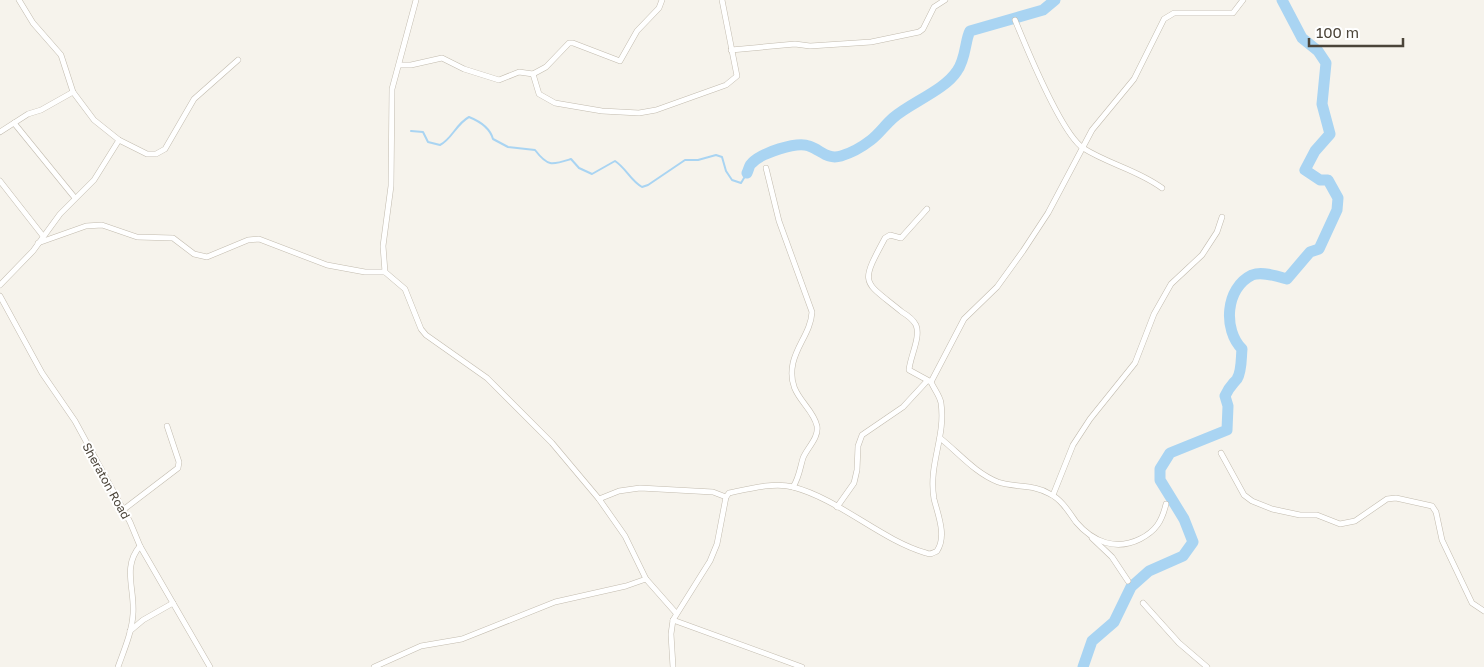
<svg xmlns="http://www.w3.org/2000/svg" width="1484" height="667" viewBox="0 0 1484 667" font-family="'Golos Text',sans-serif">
<rect width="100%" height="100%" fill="#f6f3ec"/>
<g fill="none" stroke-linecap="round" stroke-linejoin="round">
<path stroke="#a9d4f2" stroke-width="2" d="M 411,131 L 423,132 L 428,142 L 440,145 C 452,139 456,124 469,117 C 479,121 490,128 493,139 L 508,147 L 535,150 C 548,167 552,165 571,159 L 579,168 L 592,174 L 615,161 C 626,168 630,180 642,187 L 648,185 L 685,160 L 698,160 L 716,155 L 722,157 L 726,171 L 732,180 L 741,183 L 747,173"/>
<g stroke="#a9d4f2" stroke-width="11">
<path d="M 747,173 C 749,169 749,165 752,163 C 761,153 797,141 809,146 C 821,150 827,160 841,156 C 851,153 862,147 871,140 C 879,134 885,125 893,118 C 910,103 945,90 957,71 C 966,59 965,40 970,31 L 1043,10 L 1055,0"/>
<path d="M 1083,667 L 1092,641 L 1114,622 L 1131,587 L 1149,571 L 1183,556 L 1193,542 L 1184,519 L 1160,480 L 1160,469 L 1170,453 L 1227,430 L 1228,406 L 1225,396 C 1229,387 1231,386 1237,379 C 1242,371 1241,358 1242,349 C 1223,330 1225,288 1252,275 C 1262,271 1277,276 1287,279 L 1310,252 L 1319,249 L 1337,210 L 1338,198 L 1328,180 L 1320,180 L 1305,170 L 1315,151 L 1330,134 L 1322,104 L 1326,63 L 1318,51 L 1302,38 L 1282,0"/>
</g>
<defs>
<g id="minor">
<path d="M 19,0 L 33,23 L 61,55 L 73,92 L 94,120 L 119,140 L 147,154 L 156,154 L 165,149 L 194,99 L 238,60"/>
<path d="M 416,0 L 392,89 L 391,186 L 383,246 L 385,272 L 405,289 L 421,329 L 426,335 L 487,378 L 552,443 L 599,499 L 625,536 L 646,579 L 676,613"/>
<path d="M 1015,20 C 1026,47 1061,133 1083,148 C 1108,164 1138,170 1162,188"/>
<path d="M 731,50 L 795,44 L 810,46 L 871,42 L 919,32 L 923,29 L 934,7 L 945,0"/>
<path d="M 399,65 L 411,65 L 442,58 L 464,69 L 499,80 L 519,72 L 533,74 L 546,67 L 569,43 L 573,43 L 620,61 L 637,31 L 659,8 L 662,0"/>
<path d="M 533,74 L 539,94 L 555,103 L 602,111 L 639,113 L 656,110 L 726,85 L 737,76 L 722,0"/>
<path d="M 14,123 L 75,198"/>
<path d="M 0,132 L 28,114 L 41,110 L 73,92"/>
<path d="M 766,168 L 779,221 L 812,312 C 811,331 797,345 793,363 C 786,396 812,404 817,426 C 819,438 807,448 803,458 C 800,468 799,478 793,487"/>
<path d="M 0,181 L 43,236"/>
<path d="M 927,209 L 901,238 L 890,235 L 885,238 C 859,286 863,280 902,312 C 907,315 913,319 916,325 C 921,337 910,357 909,370 L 931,382"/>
<path d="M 38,243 L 86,226 L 102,225 L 137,237 L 173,238 L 194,254 L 207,257 L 248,240 L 259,239 L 327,265 L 365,272 L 385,272"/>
<path d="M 0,285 L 33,251 L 60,214 L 94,180 L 119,140"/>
<path d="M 0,296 L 42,373 L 75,421 L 130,522 L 140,546 L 210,667"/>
<path d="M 940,438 C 959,453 975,473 998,482 C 1016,488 1034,484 1050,494 C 1061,499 1069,512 1076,522 C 1093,542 1116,551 1140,539 C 1156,531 1162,521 1166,504"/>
<path d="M 1221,453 L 1244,495 L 1252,501 L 1272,509 L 1300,515 L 1317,515 L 1340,524 L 1355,521 L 1387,499 L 1396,498 L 1432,506 L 1436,512 L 1442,540 L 1472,603 L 1484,611"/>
<path d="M 1053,495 L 1073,445 L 1090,419 L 1135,363 L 1154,314 L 1171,284 L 1202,255 L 1217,232 L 1222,217"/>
<path d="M 599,499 L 619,491 L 640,488 L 713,492 L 726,497"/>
<path d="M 837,507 L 854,483 L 857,470 L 858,446 L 862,435 L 903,407 L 927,381"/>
<path d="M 123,510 L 178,468 L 179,462 L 167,426"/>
<path d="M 1092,538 L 1112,557 L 1128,581"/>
<path d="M 1143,603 L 1179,643 L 1207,667"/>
<path d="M 673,620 L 802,667"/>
<path d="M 130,631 L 143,620 L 173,603"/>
<path d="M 118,667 C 124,650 132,632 133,614 C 135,589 122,567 140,546"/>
<path d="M 374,667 L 421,646 L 462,639 L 555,602 L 626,586 L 646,579"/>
<path d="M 673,667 L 671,634 L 673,620 L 710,561 L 717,544 L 726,497 L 729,493 C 748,489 774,482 793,487 C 839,499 881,540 926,553 C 931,555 933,553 937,551 C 947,536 938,515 934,499 C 928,464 946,437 941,403 C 940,396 934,389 931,382 L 964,319 L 997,287 L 1023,251 L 1048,213 L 1092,130 L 1134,79 L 1164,19 L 1174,13 L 1233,13 L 1243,0"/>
</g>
</defs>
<use href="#minor" stroke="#c2bbae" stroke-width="6"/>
<use href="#minor" stroke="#fff" stroke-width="5"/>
</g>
<g text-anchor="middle" stroke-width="4" stroke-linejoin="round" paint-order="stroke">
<g font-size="12" fill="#4b4439" stroke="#fff">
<text transform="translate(106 481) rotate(61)" y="4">Sheraton Road</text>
</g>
</g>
<path d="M1309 38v8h94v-8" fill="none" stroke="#4b4439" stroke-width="2.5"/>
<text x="1316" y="38" font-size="15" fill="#4b4439" stroke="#ffffff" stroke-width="4" paint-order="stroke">100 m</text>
</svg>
